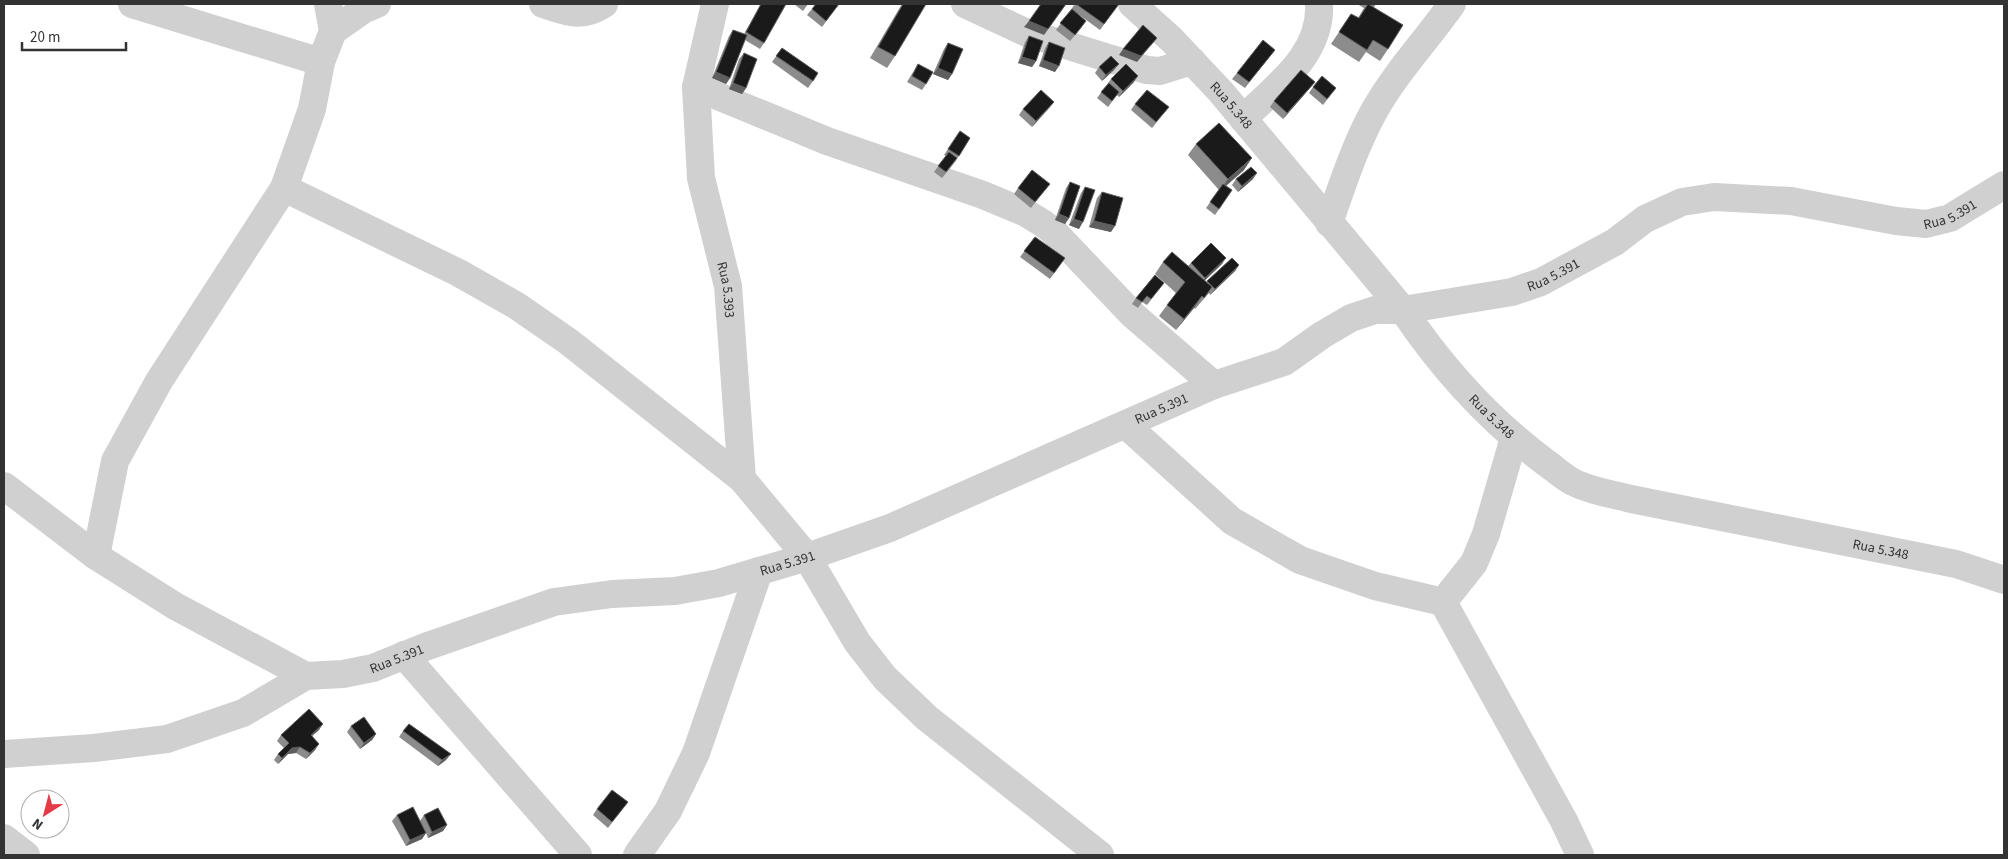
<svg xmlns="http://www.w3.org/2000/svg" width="2008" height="859" viewBox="0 0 2008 859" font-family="'Source Sans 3',sans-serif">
<rect width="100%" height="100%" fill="#fff"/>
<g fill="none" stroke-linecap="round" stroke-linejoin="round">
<g stroke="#d0d0d0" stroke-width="28">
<path d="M 132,4 L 321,62"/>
<path d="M 543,4 C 567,12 581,19 604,4"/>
<path id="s1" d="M 715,4 L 696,87 L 701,178 L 728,286 L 742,479 L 807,557 L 857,642 L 885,678 L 927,718 L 1100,855"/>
<path d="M 965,4 L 1027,33 L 1147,70 L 1160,71 L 1192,61"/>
<path id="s2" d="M 1132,4 L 1172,40 L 1221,92 L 1403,310 C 1442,368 1489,420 1545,462 C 1554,468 1563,477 1573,482 C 1590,491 1612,494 1631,499 L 1956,564 L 2004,580"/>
<path d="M 333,31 L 363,10 L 377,4"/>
<path d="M 696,87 L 827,141 L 983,195 L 1026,213 L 1044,224 L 1055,233 L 1133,315 L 1214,385"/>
<path d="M 1243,119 C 1275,87 1322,55 1319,4"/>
<path d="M 284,188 L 459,273 L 517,306 L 569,342 L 742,479"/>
<path d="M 1329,223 C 1342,186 1354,148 1373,113 C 1395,73 1426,41 1452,4"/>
<path d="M 1126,425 L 1232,521 L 1300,560 L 1375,586 L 1443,602 L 1564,821 L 1580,855"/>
<path d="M 4,486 L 96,556 L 175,606 L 306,676"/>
<path d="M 96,556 L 115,461 L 159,381 L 284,188 L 312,109 L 321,62 L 333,31 L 328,4"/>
<path d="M 1443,602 L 1474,563 L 1486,534 L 1514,438"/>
<path d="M 404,655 L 578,855"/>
<path id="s3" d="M 4,754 L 94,748 L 167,739 L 243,713 L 306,676 L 343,674 L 373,668 L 425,647 L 554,602 L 612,594 L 675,591 L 719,583 L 807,557 L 890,528 L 1214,385 L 1284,362 L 1322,335 L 1351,318 L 1375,310 L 1403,310 L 1512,292 L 1541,282 L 1615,242 L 1645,219 L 1682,202 L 1714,197 L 1791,201 L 1896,221 L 1926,224 L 1950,218 L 2004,185"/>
<path d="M 4,838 L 26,855"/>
<path d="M 637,855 L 668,811 L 696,753 L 759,571"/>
</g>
</g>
<g fill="#8c8c8c">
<path d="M 761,4 L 785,4 L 764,43 L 760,49 L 745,40 L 730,78 L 726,84 L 712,78 L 729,36 L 733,30 L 744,34 Z"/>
<path d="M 794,4 L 808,4 L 803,11 Z"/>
<path d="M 816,4 L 839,4 L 822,27 L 807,15 Z"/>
<path d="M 902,4 L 926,4 L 895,56 L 887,68 L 870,58 Z"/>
<path d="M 1075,4 L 1119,4 L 1100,30 L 1078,14 L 1082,27 L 1070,41 L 1056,30 Z"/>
<path d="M 1357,4 L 1376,4 L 1374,7 L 1388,49 L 1380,61 L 1366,52 L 1359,62 L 1331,44 L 1351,14 L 1358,18 L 1364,8 Z"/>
<path d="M 1029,36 L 1036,61 L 1032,67 L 1018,63 L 1025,42 Z"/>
<path d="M 1049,42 L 1055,72 L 1039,66 L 1045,48 Z"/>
<path d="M 948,43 L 952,74 L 948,80 L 933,74 L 944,49 Z"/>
<path d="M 782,48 L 813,81 L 808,88 L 772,62 Z"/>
<path d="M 744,53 L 746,88 L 742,94 L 729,89 L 739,59 Z"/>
<path d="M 1270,56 L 1245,88 L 1232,79 L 1237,73 Z"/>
<path d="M 918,64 L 926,84 L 922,90 L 907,82 Z"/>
<path d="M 1099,67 L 1114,70 L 1102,81 L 1095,73 Z"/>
<path d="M 1111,79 L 1134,82 L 1119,97 L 1117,95 L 1108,107 L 1097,98 Z"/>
<path d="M 1315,82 L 1310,88 L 1283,119 L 1270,107 L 1274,101 Z"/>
<path d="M 1313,87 L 1336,88 L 1323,105 L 1309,93 Z"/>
<path d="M 1054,102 L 1049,108 L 1032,127 L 1019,115 L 1023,109 Z"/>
<path d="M 1135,104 L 1169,107 L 1152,128 L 1131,110 Z"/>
<path d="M 960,131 L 970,138 L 955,162 L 942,178 L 934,172 L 946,156 L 944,155 Z"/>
<path d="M 1196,144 L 1244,170 L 1226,186 L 1232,190 L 1215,215 L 1206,208 L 1219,190 L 1188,155 Z"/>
<path d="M 1236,179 L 1253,179 L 1238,192 L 1232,185 Z"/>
<path d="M 1070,182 L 1069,218 L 1065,224 L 1055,220 L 1066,188 Z"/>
<path d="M 1085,187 L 1079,229 L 1069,225 L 1081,193 Z"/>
<path d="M 1018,188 L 1045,190 L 1031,208 L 1014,194 Z"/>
<path d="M 1102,192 L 1111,232 L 1089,227 L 1097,198 Z"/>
<path d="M 1035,237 L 1065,258 L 1050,279 L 1020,257 Z"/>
<path d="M 1232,258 L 1239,265 L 1235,271 L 1210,295 L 1209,293 L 1195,309 L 1194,308 L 1176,330 L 1159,316 L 1176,293 L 1155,274 L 1163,262 L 1188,266 L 1191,263 L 1222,264 L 1205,280 L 1207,282 Z"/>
<path d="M 1164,283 L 1147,305 L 1142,302 L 1138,308 L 1132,304 L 1136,298 Z"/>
<path d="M 351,726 L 376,734 L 372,740 L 360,749 L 347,732 Z"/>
<path d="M 319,730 L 312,736 L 315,750 L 306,759 L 296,753 L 288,754 L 278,764 L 274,760 L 278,754 L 284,748 L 277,741 L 281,735 Z"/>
<path d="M 403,731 L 446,760 L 438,766 L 399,737 Z"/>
<path d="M 628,802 L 608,828 L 593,815 L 597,809 Z"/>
<path d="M 397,815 L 420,821 L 424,815 L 447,825 L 443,831 L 428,838 L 426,833 L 422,839 L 406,846 L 392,821 Z"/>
</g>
<g fill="#5f5f5f">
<path d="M 1066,4 L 1044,35 L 1024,27 L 1029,21 Z"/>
<path d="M 1157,38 L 1137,62 L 1119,55 L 1123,49 Z"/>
<path d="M 1022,57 L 1036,61 L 1032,67 L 1018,63 Z"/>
<path d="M 1043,60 L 1059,66 L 1055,72 L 1039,66 Z"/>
<path d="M 1119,64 L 1114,70 L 1102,81 L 1106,75 Z"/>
<path d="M 938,68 L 952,74 L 948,80 L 933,74 Z"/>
<path d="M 716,72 L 730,78 L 726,84 L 712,78 Z"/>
<path d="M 1138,76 L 1134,82 L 1119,97 L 1123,91 Z"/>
<path d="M 1315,82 L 1310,88 L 1283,119 L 1287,113 Z"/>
<path d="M 733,83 L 746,88 L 742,94 L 729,89 Z"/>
<path d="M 1054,102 L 1049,108 L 1032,127 L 1036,121 Z"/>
<path d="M 1252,158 L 1244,170 L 1220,191 L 1228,179 Z"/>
<path d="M 1257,173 L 1253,179 L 1238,192 L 1242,186 Z"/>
<path d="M 1059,214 L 1069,218 L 1065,224 L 1055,220 Z"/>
<path d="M 1074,219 L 1083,222 L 1079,229 L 1069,225 Z"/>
<path d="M 1094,221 L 1115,226 L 1111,232 L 1089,227 Z"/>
<path d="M 1226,258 L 1222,264 L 1201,284 L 1205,278 Z"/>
<path d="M 1239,265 L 1235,271 L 1210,295 L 1215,289 Z"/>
<path d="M 1202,296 L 1194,308 L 1176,330 L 1184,319 Z"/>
<path d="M 323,724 L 319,730 L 306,741 L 311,735 Z"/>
<path d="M 376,734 L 372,740 L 360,749 L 364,743 Z"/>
<path d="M 319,744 L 315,750 L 306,759 L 310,753 Z"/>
<path d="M 300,747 L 296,753 L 288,754 L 278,764 L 282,758 L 292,748 Z"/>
<path d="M 451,754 L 446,760 L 438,766 L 442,760 Z"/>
<path d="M 447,825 L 443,831 L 428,838 L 432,832 Z"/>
<path d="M 426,833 L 422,839 L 406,846 L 410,840 Z"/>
</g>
<g fill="#1a1a1a" stroke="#5f5f5f">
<path d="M 761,4 L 786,4 L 764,43 L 746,32 Z"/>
<path d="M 816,4 L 839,4 L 826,21 L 812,9 Z"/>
<path d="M 903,4 L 926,4 L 895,56 L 878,47 Z"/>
<path d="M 1041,4 L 1066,4 L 1048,29 L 1029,21 Z"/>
<path d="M 1076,4 L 1119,4 L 1104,24 Z"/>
<path d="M 1368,4 L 1403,25 L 1388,49 L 1373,40 L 1367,50 L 1339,32 L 1351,14 L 1359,18 Z"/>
<path d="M 1072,9 L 1086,21 L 1075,35 L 1060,23 Z"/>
<path d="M 1143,25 L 1157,38 L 1141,56 L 1123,49 Z"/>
<path d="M 733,30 L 747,35 L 730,78 L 716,72 Z"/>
<path d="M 1029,36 L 1043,41 L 1036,61 L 1022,57 Z"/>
<path d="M 1263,40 L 1275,50 L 1249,82 L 1237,73 Z"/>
<path d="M 1049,42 L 1065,48 L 1059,66 L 1043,60 Z"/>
<path d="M 948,43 L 963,49 L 952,74 L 938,68 Z"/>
<path d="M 782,48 L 818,73 L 813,81 L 776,56 Z"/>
<path d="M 744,53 L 757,59 L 746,88 L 733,83 Z"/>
<path d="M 1111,56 L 1119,64 L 1106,75 L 1099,67 Z"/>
<path d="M 918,64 L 933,72 L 926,84 L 912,76 Z"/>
<path d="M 1126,64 L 1138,76 L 1123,91 L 1111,79 Z"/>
<path d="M 1301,70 L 1315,82 L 1287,113 L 1274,101 Z"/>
<path d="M 1322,76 L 1336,88 L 1327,99 L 1313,87 Z"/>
<path d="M 1109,83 L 1119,92 L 1112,101 L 1101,92 Z"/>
<path d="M 1041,90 L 1054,102 L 1036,121 L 1023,109 Z"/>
<path d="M 1147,90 L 1169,107 L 1156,122 L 1135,104 Z"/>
<path d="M 1219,123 L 1252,158 L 1228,179 L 1196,144 Z"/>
<path d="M 960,131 L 970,138 L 959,156 L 948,149 Z"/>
<path d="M 949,152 L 957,158 L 946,172 L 938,166 Z"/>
<path d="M 1251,167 L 1257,173 L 1242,186 L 1236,179 Z"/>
<path d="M 1032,170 L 1050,184 L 1035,202 L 1018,188 Z"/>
<path d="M 1070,182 L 1080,186 L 1069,218 L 1059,214 Z"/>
<path d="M 1223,184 L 1232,190 L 1219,209 L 1210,202 Z"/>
<path d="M 1085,187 L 1095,190 L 1083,222 L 1074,219 Z"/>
<path d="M 1102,192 L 1123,198 L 1115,226 L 1094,221 Z"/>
<path d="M 1035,237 L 1065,258 L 1054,273 L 1024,251 Z"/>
<path d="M 1211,243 L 1226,258 L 1205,278 L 1191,263 Z"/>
<path d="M 1172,252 L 1212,287 L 1204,298 L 1202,296 L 1184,319 L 1167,305 L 1185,282 L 1163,262 Z"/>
<path d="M 1232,258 L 1239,265 L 1215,289 L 1207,281 Z"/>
<path d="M 1155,275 L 1164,283 L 1151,299 L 1147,296 L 1142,302 L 1136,298 Z"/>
<path d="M 309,709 L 323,724 L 311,735 L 319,744 L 310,753 L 300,747 L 292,748 L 282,758 L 278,754 L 289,743 L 281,735 Z"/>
<path d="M 364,717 L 376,734 L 364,743 L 351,726 Z"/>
<path d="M 409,724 L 451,754 L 442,760 L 403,731 Z"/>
<path d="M 612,790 L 628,802 L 612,822 L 597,809 Z"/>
<path d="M 413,807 L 426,833 L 410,840 L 397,815 Z"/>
<path d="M 438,808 L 447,825 L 432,832 L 424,815 Z"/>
</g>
<g text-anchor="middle" stroke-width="5" stroke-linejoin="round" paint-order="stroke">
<g font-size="14" fill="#333" stroke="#fff">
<text dy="5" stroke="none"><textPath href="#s2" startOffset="142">Rua 5.348</textPath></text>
<text dy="5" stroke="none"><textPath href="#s3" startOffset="2061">Rua 5.391</textPath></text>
<text dy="5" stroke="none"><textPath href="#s3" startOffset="1640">Rua 5.391</textPath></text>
<text dy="5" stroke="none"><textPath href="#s1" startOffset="291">Rua 5.393</textPath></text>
<text dy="5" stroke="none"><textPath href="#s3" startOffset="1220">Rua 5.391</textPath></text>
<text dy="5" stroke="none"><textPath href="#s2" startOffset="548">Rua 5.348</textPath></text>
<text dy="5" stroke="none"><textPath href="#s2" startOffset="968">Rua 5.348</textPath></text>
<text dy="5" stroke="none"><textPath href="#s3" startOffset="815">Rua 5.391</textPath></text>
<text dy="5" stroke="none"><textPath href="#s3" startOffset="410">Rua 5.391</textPath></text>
</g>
</g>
<rect width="2008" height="859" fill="none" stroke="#333333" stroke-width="10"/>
<g transform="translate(45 814) rotate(216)"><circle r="24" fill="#ffffff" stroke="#adadad"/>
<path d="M0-4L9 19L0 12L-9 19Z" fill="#e63946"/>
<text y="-8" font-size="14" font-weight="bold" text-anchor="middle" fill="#333333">N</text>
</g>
<path d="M22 42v8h104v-8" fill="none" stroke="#333333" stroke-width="2.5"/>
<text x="30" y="42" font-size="15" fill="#333333" stroke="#ffffff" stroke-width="4" paint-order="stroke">20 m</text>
</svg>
